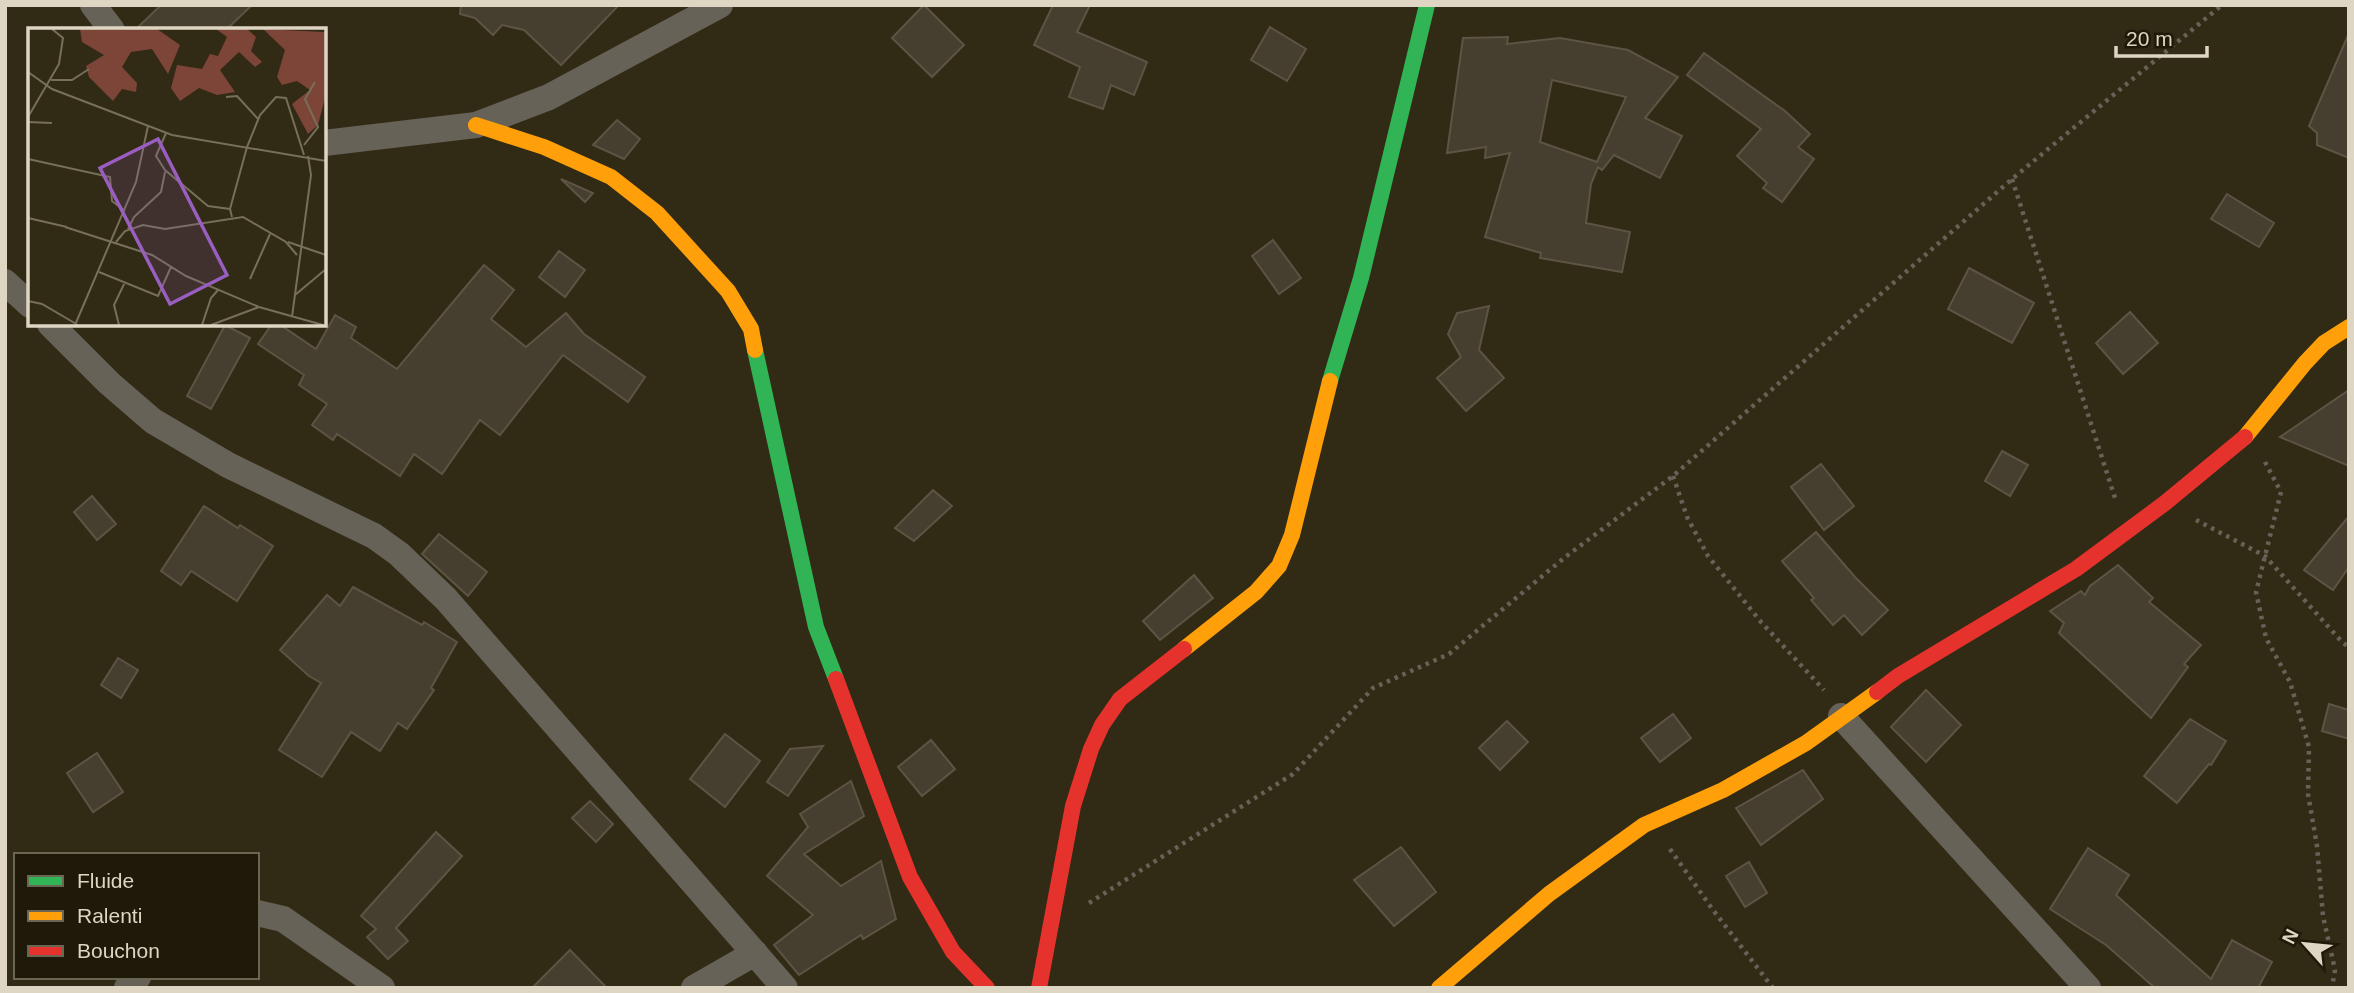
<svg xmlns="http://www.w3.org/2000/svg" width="2354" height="993" viewBox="0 0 2354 993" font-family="Helvetica,sans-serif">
<rect width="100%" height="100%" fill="#312a15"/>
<g fill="#463e2f" stroke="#5c5444" stroke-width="2" fill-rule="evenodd">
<path d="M 161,5 L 252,5 L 226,30 L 135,30 Z"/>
<path d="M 461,5 L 619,5 L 561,65 L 524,30 L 502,25 L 493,35 L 475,18 L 460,14 Z"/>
<path d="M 924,5 L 964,45 L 932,77 L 892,38 Z"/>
<path d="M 1053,5 L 1090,5 L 1077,32 L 1147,62 L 1134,95 L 1111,85 L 1103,109 L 1069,97 L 1080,67 L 1034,45 Z"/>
<path d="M 1270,27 L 1306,49 L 1287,81 L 1251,60 Z"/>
<path d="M 2349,33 L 2349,158 L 2317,145 L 2317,133 L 2309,126 Z"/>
<path d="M 1508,37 L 1507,44 L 1560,38 L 1628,50 L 1678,77 L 1645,118 L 1682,136 L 1660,178 L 1614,155 L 1602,170 L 1598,167 L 1591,184 L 1586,223 L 1630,232 L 1622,272 L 1540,258 L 1541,253 L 1485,237 L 1510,153 L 1485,158 L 1486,147 L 1447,153 L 1463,38 ZM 1552,80 L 1626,97 L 1597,162 L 1540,142 Z"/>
<path d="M 1704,53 L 1785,111 L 1810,134 L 1798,147 L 1814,159 L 1782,202 L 1763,188 L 1767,183 L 1737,156 L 1761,129 L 1687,75 Z"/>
<path d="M 617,120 L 640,139 L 624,159 L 593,145 Z"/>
<path d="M 561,179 L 593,193 L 585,202 Z"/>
<path d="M 2227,194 L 2274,223 L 2259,247 L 2211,219 Z"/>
<path d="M 1273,240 L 1301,278 L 1279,294 L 1252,256 Z"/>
<path d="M 559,251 L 585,270 L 565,297 L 539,277 Z"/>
<path d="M 484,265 L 514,290 L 491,319 L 526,347 L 566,313 L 584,334 L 645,377 L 628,402 L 563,355 L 500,435 L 480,420 L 442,474 L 414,454 L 400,476 L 337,434 L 333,440 L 312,425 L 327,404 L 299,385 L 304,375 L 258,344 L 272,324 L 279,324 L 316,349 L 335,315 L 356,327 L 351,338 L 397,369 Z"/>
<path d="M 1969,268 L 2034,303 L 2012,343 L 1948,309 Z"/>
<path d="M 1489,306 L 1479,350 L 1504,378 L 1466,411 L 1437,378 L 1461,357 L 1448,334 L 1457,313 Z"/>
<path d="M 2130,312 L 2158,343 L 2123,374 L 2096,343 Z"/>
<path d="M 225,325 L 250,338 L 211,409 L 187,396 Z"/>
<path d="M 2349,390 L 2349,466 L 2280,437 Z"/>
<path d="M 2002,451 L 2028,465 L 2010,496 L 1985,481 Z"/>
<path d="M 1821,464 L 1854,506 L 1824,530 L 1791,487 Z"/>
<path d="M 933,490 L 952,506 L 914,541 L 895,528 Z"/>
<path d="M 92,496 L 116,524 L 97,540 L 74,512 Z"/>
<path d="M 204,506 L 238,528 L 240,525 L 273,546 L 237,601 L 191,571 L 181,585 L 161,571 Z"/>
<path d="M 2349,516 L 2349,567 L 2333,590 L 2304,570 Z"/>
<path d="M 1816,532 L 1855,577 L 1888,610 L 1862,635 L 1844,615 L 1833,625 L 1811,600 L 1814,598 L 1782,561 Z"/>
<path d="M 439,534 L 487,572 L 468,596 L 422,554 Z"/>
<path d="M 2118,565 L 2153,598 L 2149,602 L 2201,645 L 2184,664 L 2188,667 L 2151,718 L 2059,633 L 2064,623 L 2050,611 L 2081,591 L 2085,595 L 2090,586 Z"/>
<path d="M 1194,575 L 1213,598 L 1160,640 L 1143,621 Z"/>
<path d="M 353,587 L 422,625 L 424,622 L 457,642 L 431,688 L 434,690 L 407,729 L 398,723 L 380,751 L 351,732 L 322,777 L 279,750 L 321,683 L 309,676 L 280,650 L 327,595 L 340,606 Z"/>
<path d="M 118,658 L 138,670 L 121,698 L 101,685 Z"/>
<path d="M 1926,690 L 1961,725 L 1926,762 L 1891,727 Z"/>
<path d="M 2329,704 L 2349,710 L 2349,739 L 2322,731 Z"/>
<path d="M 1673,714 L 1691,738 L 1660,762 L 1641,738 Z"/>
<path d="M 2190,719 L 2226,741 L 2211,765 L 2209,764 L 2177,803 L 2144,776 Z"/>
<path d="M 1507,721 L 1528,742 L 1500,770 L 1479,748 Z"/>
<path d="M 725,734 L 760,761 L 725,807 L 690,779 Z"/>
<path d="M 931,740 L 955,769 L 922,796 L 898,767 Z"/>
<path d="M 823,746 L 788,796 L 767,782 L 790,749 Z"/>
<path d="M 97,753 L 123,792 L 93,812 L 67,773 Z"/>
<path d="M 1803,770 L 1823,799 L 1761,845 L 1736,808 Z"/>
<path d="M 851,781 L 864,816 L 804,854 L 841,886 L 881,861 L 896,919 L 863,939 L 861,935 L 799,975 L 774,945 L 813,915 L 767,876 L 808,827 L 800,814 Z"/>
<path d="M 590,801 L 613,824 L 596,842 L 572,818 Z"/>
<path d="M 436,832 L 462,856 L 396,928 L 408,941 L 388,959 L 367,937 L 376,929 L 361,916 Z"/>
<path d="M 1401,847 L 1436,892 L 1394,926 L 1354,880 Z"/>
<path d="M 2088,848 L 2129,875 L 2116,895 L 2211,979 L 2232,940 L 2272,962 L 2258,988 L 2155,988 L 2106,945 L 2050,909 Z"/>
<path d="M 1749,862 L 1767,893 L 1745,907 L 1726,876 Z"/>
<path d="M 570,950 L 607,988 L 532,988 Z"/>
</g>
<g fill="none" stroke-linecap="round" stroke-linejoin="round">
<g stroke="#676257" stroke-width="4.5" stroke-dasharray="3.5 5" stroke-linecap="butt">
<path d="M 2012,179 L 2115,498"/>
<path d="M 2265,462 L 2281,492 L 2256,592 L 2266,638 L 2290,682 L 2309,747 L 2308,794 L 2317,846 L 2323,916 L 2335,970 L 2332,988"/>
<path d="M 1673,476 L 1687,517 L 1708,556 L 1761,622 L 1824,690"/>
<path d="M 2196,520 L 2265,556 L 2342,642 L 2349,647"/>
<path d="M 1670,849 L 1713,910 L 1773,988"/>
<path d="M 1089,903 L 1293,774 L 1373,688 L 1449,654 L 1564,558 L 1673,476 L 2012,179 L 2222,5"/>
</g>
<g stroke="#676258" stroke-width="26">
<path d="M 93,5 L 112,30"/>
<path d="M 324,143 L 476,125 L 549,97 L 720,5"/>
<path d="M 5,282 L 30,305"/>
<path d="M 50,324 L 109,383 L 153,421 L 228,465 L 374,536 L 399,554 L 446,599 L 785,988"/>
<path d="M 1841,716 L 2088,988"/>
<path d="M 257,913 L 283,919 L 382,988"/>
<path d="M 127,988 L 138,977"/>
<path d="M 694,988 L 755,953"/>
</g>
<g stroke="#30b455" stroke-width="16">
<path d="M 755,350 L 816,627 L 836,679"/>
<path d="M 1330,381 L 1361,278 L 1427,5"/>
</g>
<g stroke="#ff9f0a" stroke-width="16">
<path d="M 476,125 L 544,147 L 611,177 L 657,213 L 728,291 L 751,329 L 755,350"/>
<path d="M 2245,437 L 2305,363 L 2324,343 L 2349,327"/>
<path d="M 1184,649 L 1256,592 L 1279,566 L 1292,535 L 1330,381"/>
<path d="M 1439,988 L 1549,894 L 1644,825 L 1723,790 L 1806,743 L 1877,692"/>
</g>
<g stroke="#e5322d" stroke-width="16">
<path d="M 836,679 L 910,877 L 953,952 L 987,988"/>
<path d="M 1877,692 L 1898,676 L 2076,569 L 2165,503 L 2245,437"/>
<path d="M 1039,988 L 1073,806 L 1091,749 L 1102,725 L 1120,699 L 1184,649"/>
</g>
</g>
<g transform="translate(28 28)">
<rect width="298" height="298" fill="#312a15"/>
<path d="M 52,1 L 129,1 L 152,17 L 140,46 L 124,21 L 103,24 L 94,39 L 109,55 L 108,64 L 94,61 L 85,73 L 61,49 L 58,38 L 76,27 L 54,14 ZM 188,1 L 219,1 L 228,9 L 223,23 L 234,34 L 227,39 L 211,24 L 192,42 L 207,64 L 189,67 L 171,60 L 152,73 L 143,60 L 149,37 L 174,41 L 182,26 L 190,28 L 199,9 ZM 235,1 L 297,4 L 297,70 L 290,97 L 280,106 L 264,76 L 282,62 L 269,53 L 254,57 L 249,49 L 257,22 Z" fill="#7d4438"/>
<path fill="none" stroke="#766f5a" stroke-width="2" d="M 0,44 L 24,61 L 144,107 L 298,133M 23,52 L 44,52 L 61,41M 198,69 L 209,68 L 230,91M 0,89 L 31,36 L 35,10 L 24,1M 0,94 L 24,95M 138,105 L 128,128 L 137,142 L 180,178 L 202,181M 276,117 L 290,99 L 277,71 L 287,54M 0,131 L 82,149 L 84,173 L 97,183M 204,189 L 202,181 L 219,119 L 232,87 L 248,69 L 258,70 L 276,127M 0,190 L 39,199M 37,199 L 124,227 L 158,248 L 231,279 L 295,297M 100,201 L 106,189 L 133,164 L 137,144M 88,214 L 97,203 L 115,197 L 137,201 L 215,189 L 258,214 L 269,227M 260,214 L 298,227M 71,244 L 130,268 L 143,239M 222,251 L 242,206M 267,267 L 298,241M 0,273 L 14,276 L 50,297M 264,289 L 283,147 L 280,128M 47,297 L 108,154 L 120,98M 91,297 L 86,277 L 97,254M 174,297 L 183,270 L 190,262M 183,297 L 231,279"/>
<path fill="#995fc0" fill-opacity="0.15" stroke="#995fc0" stroke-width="3.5" d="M 130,111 L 199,247 L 142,276 L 72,140 Z"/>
<rect width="298" height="298" fill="none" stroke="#ded6c2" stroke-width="3.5"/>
</g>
<rect width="2354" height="993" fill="none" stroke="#ded6c2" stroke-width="14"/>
<rect x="14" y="853" width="245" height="126" fill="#1e1909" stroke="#6b6553" stroke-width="2"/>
<rect x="28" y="876" width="35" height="10" fill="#30b455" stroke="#6b6553" stroke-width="2"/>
<text x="77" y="888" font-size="21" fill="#ded6c2">Fluide</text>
<rect x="28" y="911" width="35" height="10" fill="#ff9f0a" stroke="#6b6553" stroke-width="2"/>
<text x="77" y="923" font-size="21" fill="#ded6c2">Ralenti</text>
<rect x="28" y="946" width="35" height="10" fill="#e5322d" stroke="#6b6553" stroke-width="2"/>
<text x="77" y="958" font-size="21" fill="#ded6c2">Bouchon</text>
<g transform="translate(2305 944) rotate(297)" stroke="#1e1909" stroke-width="5" paint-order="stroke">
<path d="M0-5L12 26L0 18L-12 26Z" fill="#ded6c2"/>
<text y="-10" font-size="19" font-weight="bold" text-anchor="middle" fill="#ded6c2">N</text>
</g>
<path d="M2116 46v10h91v-10" fill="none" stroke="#ded6c2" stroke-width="3.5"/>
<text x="2126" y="46" font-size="21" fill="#ded6c2" stroke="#1e1909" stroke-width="5" paint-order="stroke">20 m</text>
</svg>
